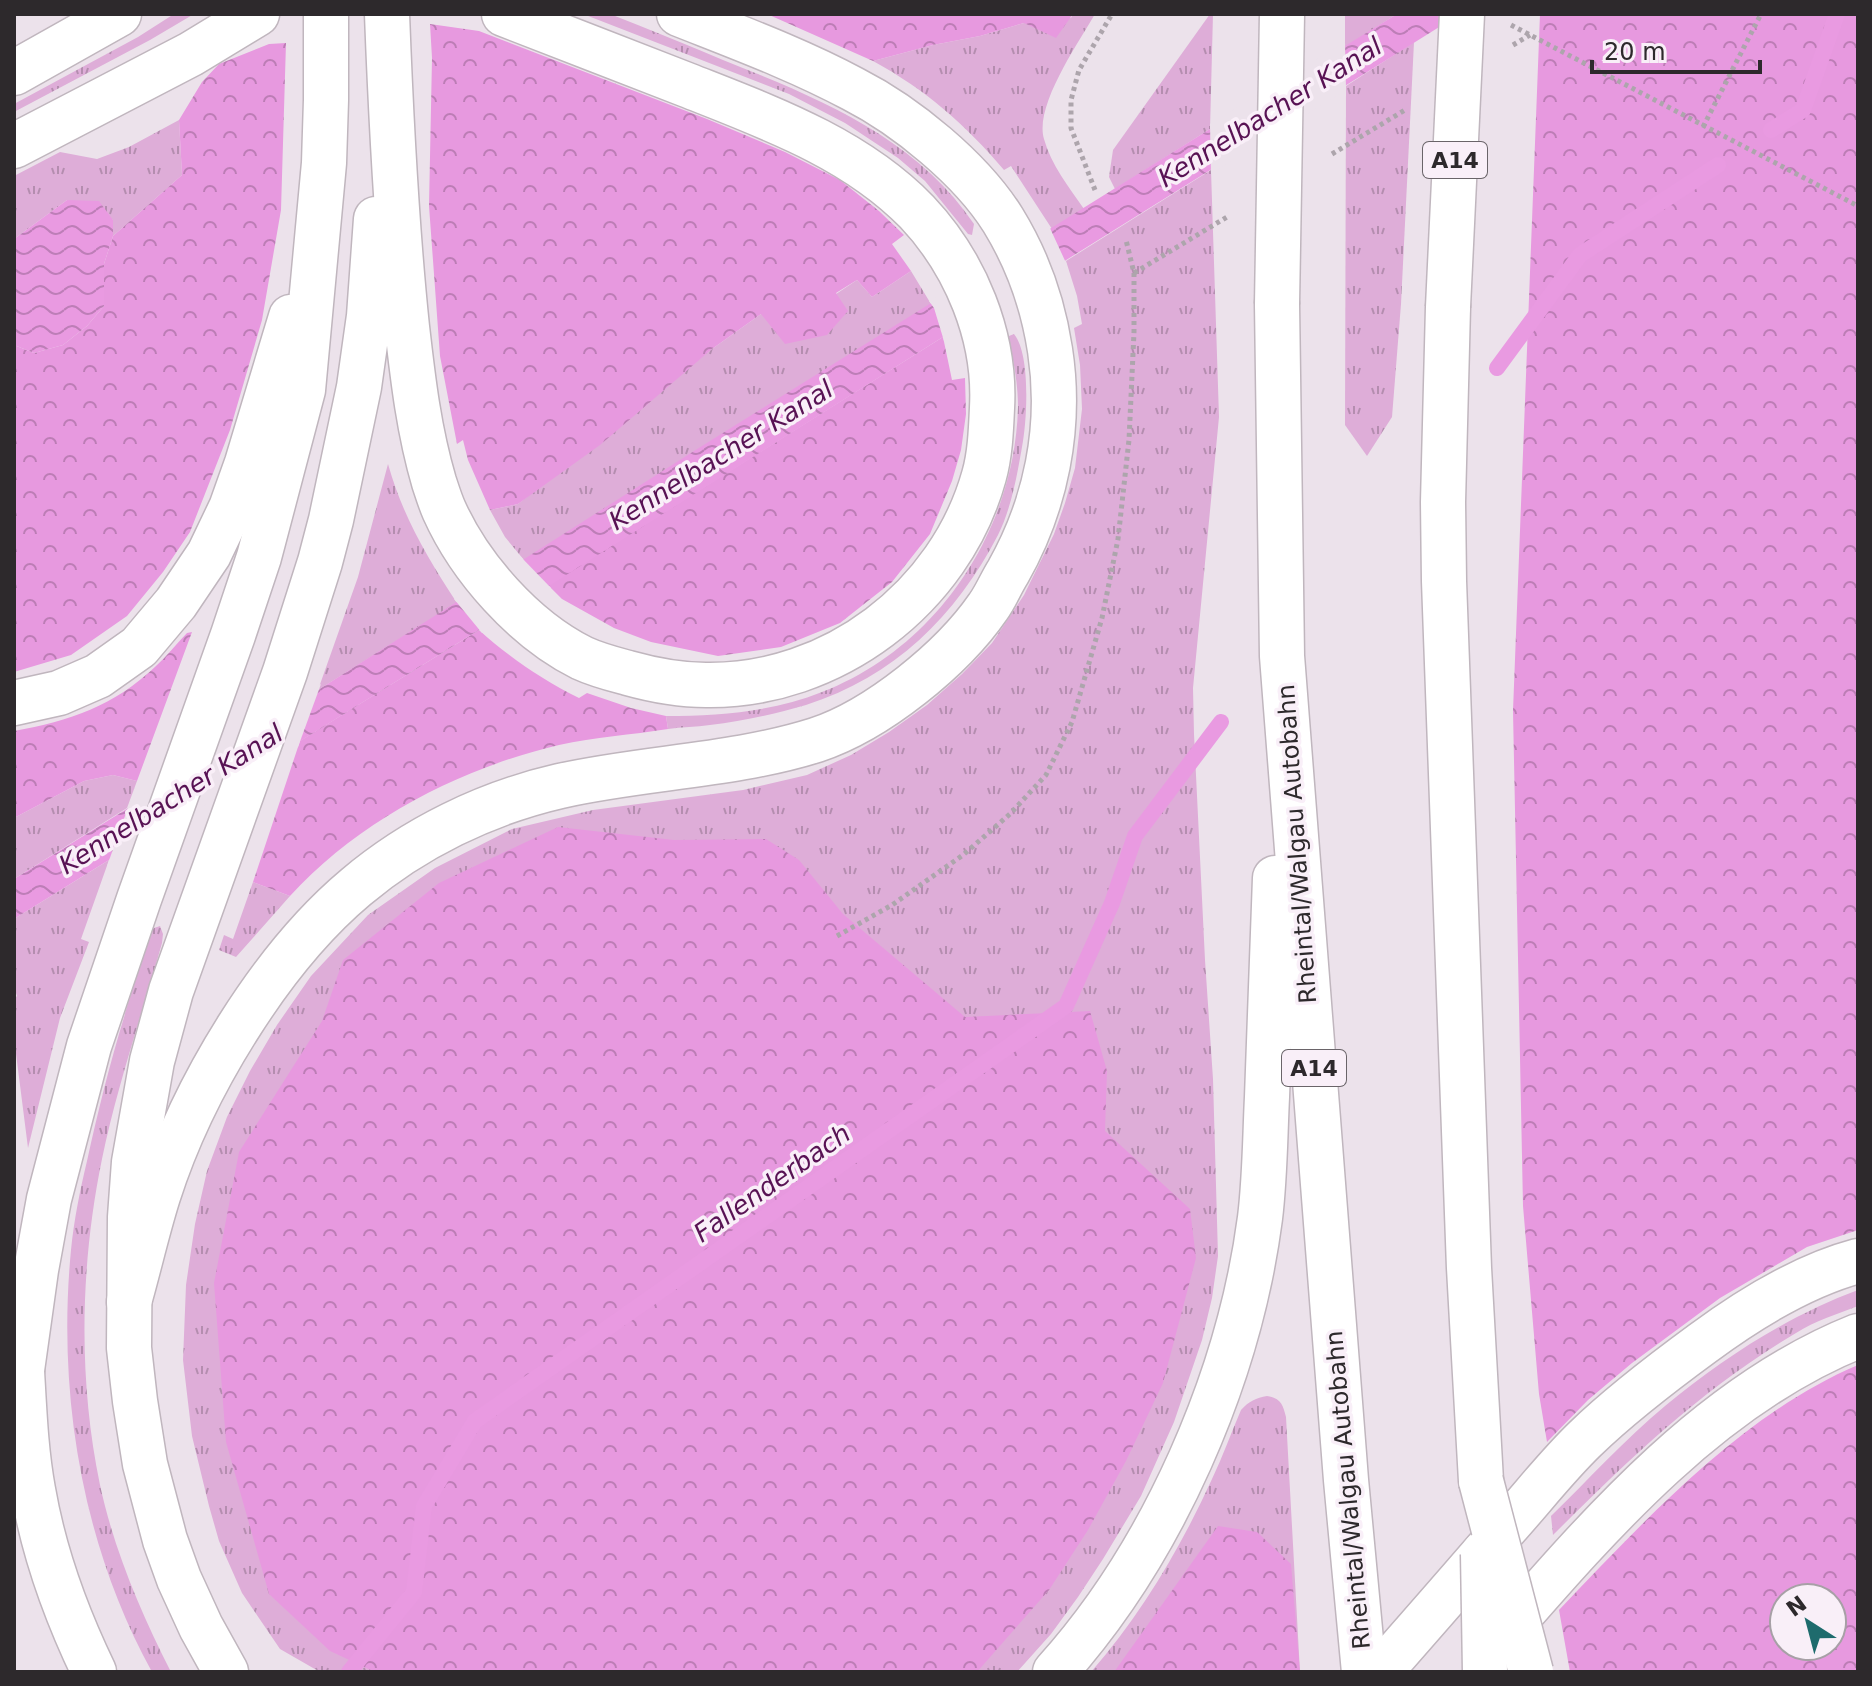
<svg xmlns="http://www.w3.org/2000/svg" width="1872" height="1686" viewBox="0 0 1872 1686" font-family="'DejaVu Sans',sans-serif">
<defs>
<pattern id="grass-tufts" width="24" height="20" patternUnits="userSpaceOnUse" patternTransform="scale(2)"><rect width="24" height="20" fill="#deadd8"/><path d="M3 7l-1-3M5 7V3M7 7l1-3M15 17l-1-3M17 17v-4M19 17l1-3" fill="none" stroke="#b48daf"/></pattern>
<pattern id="forest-crowns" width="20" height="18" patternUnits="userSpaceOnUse" patternTransform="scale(2)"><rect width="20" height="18" fill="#e799df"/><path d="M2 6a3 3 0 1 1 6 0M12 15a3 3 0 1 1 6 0" fill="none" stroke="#bc7db5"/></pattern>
<pattern id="water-waves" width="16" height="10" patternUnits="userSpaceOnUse" patternTransform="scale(2)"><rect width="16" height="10" fill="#e99ae1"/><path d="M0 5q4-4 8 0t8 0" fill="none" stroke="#bd7eb7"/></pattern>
</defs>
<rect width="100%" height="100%" fill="#ece2eb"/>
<g fill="url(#grass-tufts)">
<path d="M 174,14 L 194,14 L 150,40 L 14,112 L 14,104 L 138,37 Z"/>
<path d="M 583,14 L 610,14 C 648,29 686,44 723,60 C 816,97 916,137 974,224 L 972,235 L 968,234 L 925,181 L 898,158 L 845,123 L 789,94 Z"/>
<path d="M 1073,14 L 1095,14 C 1079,42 1034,106 1044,139 C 1051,165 1069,187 1084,209 L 1052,229 L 1011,166 L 1004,170 C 965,124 926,90 873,61 L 933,45 L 980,36 L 1024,23 L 1071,18 Z"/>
<path d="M 1210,14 L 1213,14 L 1210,129 L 1115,189 L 1109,177 L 1113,150 Z"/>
<path d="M 1345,14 L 1397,14 L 1345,47 Z"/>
<path d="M 1414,42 L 1401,304 L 1392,417 L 1367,456 L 1345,425 L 1346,86 Z"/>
<path d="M 179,120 L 182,175 L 113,236 L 113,220 L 67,200 L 14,239 L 14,176 L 60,152 L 97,159 L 129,147 Z"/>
<path d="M 1211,170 L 1219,417 L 1193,688 L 1194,734 L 1205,960 L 1213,1079 L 1218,1256 L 1212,1298 L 1202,1340 L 1174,1422 L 1141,1496 L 1103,1559 L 1078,1597 L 1051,1634 L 1017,1672 L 320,1672 L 280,1649 L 242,1593 L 219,1541 L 209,1506 L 192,1436 L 183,1360 L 186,1285 L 195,1224 L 207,1171 L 227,1117 L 250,1071 L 277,1025 L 311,976 L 368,915 L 435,868 L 512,829 L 593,810 L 743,790 L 807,775 L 851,755 L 889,732 L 927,705 L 962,674 L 992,643 L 1024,595 L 1054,534 L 1065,503 L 1075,468 L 1082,409 L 1080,365 L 1074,328 L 1082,324 L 1077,296 L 1066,261 Z"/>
<path d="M 911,271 L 931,304 L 524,560 L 505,537 L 490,510 L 518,504 L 712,349 L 761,314 L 836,294 L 857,280 L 872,297 Z"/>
<path d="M 1014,334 C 1031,355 1027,421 1022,447 C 1017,476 1011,509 998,535 C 956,616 894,677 806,705 C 775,714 743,721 710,725 C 696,727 682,727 668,729 L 666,716 C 719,716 772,712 822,692 C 937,648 1015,530 1018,407 C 1018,385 1014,362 1009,341 L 1009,336 Z"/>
<path d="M 388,464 C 403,517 427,557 457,603 L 318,690 L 358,577 Z"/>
<path d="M 113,775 L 137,781 L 127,808 L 14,879 L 14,818 L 84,781 Z"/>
<path d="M 109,860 L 81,939 L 89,942 L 60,1018 L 28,1148 L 14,1038 L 14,999 L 17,996 L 14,987 L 14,919 Z"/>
<path d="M 253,882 L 290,896 L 236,957 L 219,950 L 224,935 L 233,939 Z"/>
<path d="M 160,926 L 163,934 L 162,943 C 142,1015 117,1086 102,1159 C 80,1266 78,1379 100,1485 C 114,1550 141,1613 171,1672 L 152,1672 C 82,1545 57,1394 71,1250 C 74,1220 80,1190 87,1161 C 98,1111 110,1063 125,1014 C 130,1000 146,935 154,928 C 156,927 158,927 160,926 Z"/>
<path d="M 1858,1290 L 1858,1306 C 1837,1314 1815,1321 1796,1333 C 1704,1387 1628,1460 1553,1535 L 1551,1516 C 1588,1480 1626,1438 1665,1406 C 1723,1358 1788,1316 1858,1290 Z"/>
<path d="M 1267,1396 C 1281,1398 1283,1405 1286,1417 L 1300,1672 L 1091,1672 C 1141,1615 1181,1547 1212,1479 C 1223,1456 1231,1433 1241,1410 C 1249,1401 1256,1398 1267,1396 Z"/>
</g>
<g fill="url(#forest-crowns)" fill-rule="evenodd">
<path d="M 767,14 L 1073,14 L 1056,38 L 1024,23 L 980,36 L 933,45 L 873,61 Z"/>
<path d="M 1540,14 L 1858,14 L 1858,1230 L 1807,1247 L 1720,1298 L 1632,1363 L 1588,1400 L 1547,1442 L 1539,1394 L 1523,1206 L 1513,711 Z"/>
<path d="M 430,24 L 479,31 L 707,119 L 785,152 L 840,180 L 879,211 L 904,235 L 892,244 L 911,271 L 872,297 L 857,280 L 836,293 L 848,311 L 827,335 L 785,344 L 761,314 L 712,349 L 600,445 L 518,504 L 490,510 L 468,460 L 463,440 L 457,444 L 440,356 L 429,206 L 432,58 Z"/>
<path d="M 286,43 L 281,210 L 262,320 L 230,430 L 190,532 L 163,572 L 127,616 L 71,655 L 14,672 L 14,345 L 34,353 L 63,345 L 87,326 L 104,306 L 104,264 L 113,236 L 182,175 L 179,120 L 202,82 L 219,64 L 269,44 Z"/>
<path d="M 943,337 L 952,380 L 965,378 L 966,414 L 961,450 L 952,481 L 930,534 L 892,582 L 840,623 L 781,647 L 718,656 L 651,642 L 614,628 L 562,599 L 548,585 Z"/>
<path d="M 479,630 C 509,657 542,680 579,698 L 587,693 L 631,708 L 666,716 L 668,729 C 631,735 595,737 559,745 C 458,769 360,820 290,896 L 253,882 L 300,741 Z"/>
<path d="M 192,632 L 137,781 L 113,775 L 84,781 L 14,818 L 14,731 C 70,721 114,706 156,666 C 167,656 176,644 187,633 Z"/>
<path d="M 558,827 L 674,840 L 766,839 L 799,860 L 843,914 L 965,1017 L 1090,1011 L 1107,1071 L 1105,1131 L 1190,1209 L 1196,1258 L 1163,1383 L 1126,1461 L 1088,1530 L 1049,1590 L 977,1672 L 375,1672 L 330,1651 L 269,1594 L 226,1442 L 214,1283 L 239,1152 L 322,1021 L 343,960 L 439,883 Z"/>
<path d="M 1858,1365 L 1858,1672 L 1570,1672 L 1559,1610 C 1645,1520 1742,1414 1858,1365 ZM 1784,1598 L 1832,1598 L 1832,1646 L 1784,1646 Z"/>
<path d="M 1218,1526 L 1257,1532 L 1291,1564 L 1300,1672 L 1114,1672 Z"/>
</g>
<g fill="url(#water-waves)">
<path d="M 1397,14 L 1460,14 L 943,337 L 479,630 L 14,919 L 14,879 L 318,690 L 694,451 L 1210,129 Z"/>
<path d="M 67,200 L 99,201 L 113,220 L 113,236 L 104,264 L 104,306 L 87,326 L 63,345 L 34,353 L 14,345 L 14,239 Z"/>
</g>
<g fill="#ece2eb">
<path d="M 1345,42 L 1346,90 L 1211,174 L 1210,124 Z"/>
<path d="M 1049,226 L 1067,265 L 944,341 L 934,308 L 929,301 Z"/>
<path d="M 521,557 L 551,588 L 482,633 L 454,599 Z"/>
<path d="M 321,684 L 298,747 L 107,866 L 130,802 Z"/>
</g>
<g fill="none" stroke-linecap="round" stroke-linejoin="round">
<g stroke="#e99ae1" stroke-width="16">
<path d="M 1771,130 L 1803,110 L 1837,14"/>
<path d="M 1497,368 L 1580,255 L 1718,165"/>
<path d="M 349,1672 L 414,1592 L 424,1506 L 475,1421 L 1066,1006 L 1112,903 L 1135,836 L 1221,722"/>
</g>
<defs>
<g id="highway">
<path d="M 387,14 C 391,119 396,223 407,327 C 413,380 419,431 434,482 C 437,491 440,501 444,510 C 470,568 524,629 582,658 C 597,665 613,669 628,673 C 653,680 680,685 706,685 C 832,687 950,598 984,476 C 990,455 991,431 992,408 C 996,337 966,264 917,212 C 855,148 768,117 687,85 C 626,61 565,38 504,14"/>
<path d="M 14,73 L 119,14"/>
<path d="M 14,146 L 191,54 L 257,14"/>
<path d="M 1277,304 L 1282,656 L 1346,1480 L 1364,1672"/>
<path d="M 1448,307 L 1443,502 L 1444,581 L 1469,1268 L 1481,1481"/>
<path d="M 14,703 L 59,693 L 98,676 L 139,647 L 176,603 L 209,554 L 231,508 L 247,463 L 291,317"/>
<path d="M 129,1302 C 139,1267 147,1231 158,1196 C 192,1089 270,959 356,887 C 414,838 486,803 560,786 C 645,767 734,766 816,740 C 877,720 952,659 988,607 C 996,596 1001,583 1008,572 C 1046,505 1062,427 1050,350 C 1043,304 1027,259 1003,220 C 971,169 906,116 853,89 C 797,59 737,37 679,14"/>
<path d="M 20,1342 C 24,1391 24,1441 33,1490 C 44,1554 66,1614 94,1672"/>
<path d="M 22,1370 L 36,1270 L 49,1199 L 89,1046 L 139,899 L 233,635 L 259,557 L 303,390 L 324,163 L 326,100 L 326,14"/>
<path d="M 1496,1643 C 1598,1526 1710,1395 1858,1336"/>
<path d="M 226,1672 L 201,1627 L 179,1579 L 165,1540 L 145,1464 L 135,1401 L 129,1348 L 130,1217 L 134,1162 L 152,1061 L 171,991 L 285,672 L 320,562 L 331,520 L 359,387 L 369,316 L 376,219"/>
<path d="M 1055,1672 C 1163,1552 1239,1378 1260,1218 C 1265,1178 1265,1137 1267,1097 C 1270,1024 1273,951 1275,878"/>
<path d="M 1380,1672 C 1423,1623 1466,1574 1508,1525 C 1534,1496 1557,1466 1585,1439 C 1621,1404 1662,1373 1703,1343 C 1749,1309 1802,1276 1858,1261"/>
</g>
</defs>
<use href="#highway" stroke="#c0b6be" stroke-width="47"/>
<g stroke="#ada5ac" stroke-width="5" stroke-dasharray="4 4" stroke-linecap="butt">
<path d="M 1511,25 L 1858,206"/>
<path d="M 1513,45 L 1530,35"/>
<path d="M 1703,127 L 1761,14"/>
<path d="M 1332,154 L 1405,110"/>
<path d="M 1095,190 L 1071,128 L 1071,100 L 1079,70 L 1112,14"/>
<path d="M 1134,273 L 1227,217"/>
<path d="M 837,936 L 892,905 L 963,855 L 1010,814 L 1046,775 L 1072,722 L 1102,618 L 1118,539 L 1129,440 L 1134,332 L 1134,273 L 1126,240"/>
</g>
<use href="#highway" stroke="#fff" stroke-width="44"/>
<defs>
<g id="highway-bridge">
<path d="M 1277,304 L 1282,14"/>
<path d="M 1448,307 L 1462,14"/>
<path d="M 1481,1481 L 1531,1672"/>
<path d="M 1483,1554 L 1485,1672"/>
</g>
</defs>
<use href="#highway-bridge" stroke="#c0b6be" stroke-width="47" stroke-linecap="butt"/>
<use href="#highway-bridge" stroke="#fff" stroke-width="44"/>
</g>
<g text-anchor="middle" stroke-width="7" stroke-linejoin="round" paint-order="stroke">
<g fill="#f9eff8" stroke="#6a6469" stroke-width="2">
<rect x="1423" y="142" width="64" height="36" rx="6"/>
<rect x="1282" y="1050" width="64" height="36" rx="6"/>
</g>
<g font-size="22" font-weight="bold" fill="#2d292c">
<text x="1455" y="168">A14</text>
<text x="1314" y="1076">A14</text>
</g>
<g font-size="24" fill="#2d292c" stroke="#f9eff8">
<text transform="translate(1297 844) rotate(-94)" y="8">Rheintal/Walgau Autobahn</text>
<text transform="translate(1348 1490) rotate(-95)" y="8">Rheintal/Walgau Autobahn</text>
</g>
<g font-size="26" font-style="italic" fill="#581254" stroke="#f9eff8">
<text transform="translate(1270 112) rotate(-32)" y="9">Kennelbacher Kanal</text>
<text transform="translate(721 455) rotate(-32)" y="9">Kennelbacher Kanal</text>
<text transform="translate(171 799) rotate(-32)" y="9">Kennelbacher Kanal</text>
<text transform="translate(772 1183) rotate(-35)" y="9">Fallenderbach</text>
</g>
</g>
<rect width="1872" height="1686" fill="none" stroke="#2d292c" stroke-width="32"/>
<g transform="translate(1808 1622) rotate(324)"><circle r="38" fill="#f9eff8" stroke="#a7a0a6" stroke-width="2"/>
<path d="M0-6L14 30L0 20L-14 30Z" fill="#1e6b6d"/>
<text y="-12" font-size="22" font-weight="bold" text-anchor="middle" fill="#2d292c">N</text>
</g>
<path d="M1592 60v12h168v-12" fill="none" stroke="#2d292c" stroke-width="4"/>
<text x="1604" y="60" font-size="24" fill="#2d292c" stroke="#f9eff8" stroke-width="6" paint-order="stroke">20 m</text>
</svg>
